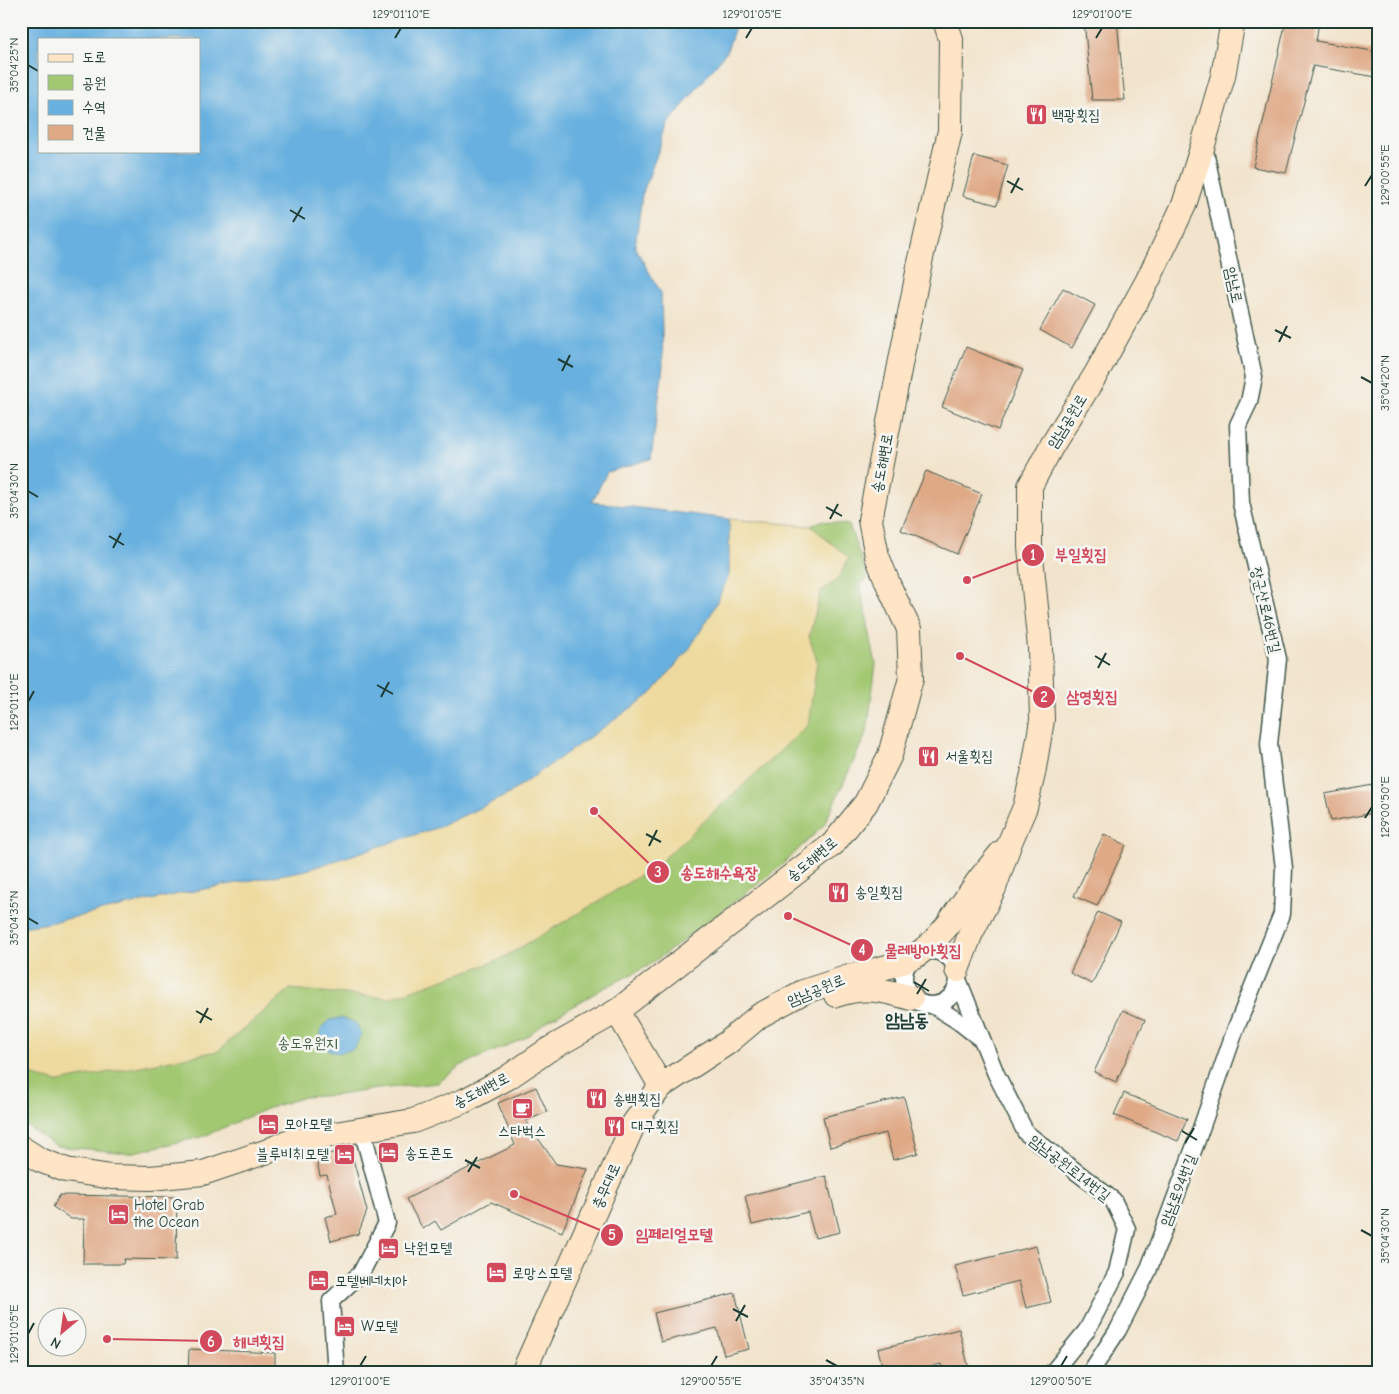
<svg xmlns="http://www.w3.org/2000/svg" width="1399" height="1394" viewBox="0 0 1399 1394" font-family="'Comic Neue','Poor Story',sans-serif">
<rect width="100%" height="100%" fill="#f6f6f2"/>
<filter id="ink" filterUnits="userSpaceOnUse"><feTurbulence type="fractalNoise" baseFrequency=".02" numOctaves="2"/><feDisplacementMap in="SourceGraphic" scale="10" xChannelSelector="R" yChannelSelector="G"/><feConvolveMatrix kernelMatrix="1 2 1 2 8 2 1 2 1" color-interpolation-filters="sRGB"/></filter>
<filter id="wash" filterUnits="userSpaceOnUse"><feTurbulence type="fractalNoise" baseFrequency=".0096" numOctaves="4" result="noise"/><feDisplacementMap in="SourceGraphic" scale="20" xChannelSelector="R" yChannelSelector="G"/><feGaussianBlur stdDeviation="1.12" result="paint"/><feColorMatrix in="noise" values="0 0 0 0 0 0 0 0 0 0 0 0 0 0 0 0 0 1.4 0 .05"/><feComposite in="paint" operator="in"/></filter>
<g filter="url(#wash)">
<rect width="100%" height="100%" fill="#f2e4cc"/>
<path fill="#a3c872" stroke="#618253" d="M 821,521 L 849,525 L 868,578 L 860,585 L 876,664 L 867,732 L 824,825 L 781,866 L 715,917 L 648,966 L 602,989 L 544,1023 L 525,1038 L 460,1066 L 438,1083 L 377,1089 L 339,1095 L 304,1097 L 266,1109 L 202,1137 L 129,1153 L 56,1146 L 21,1122 L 21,1073 L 58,1082 L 218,1051 L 290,989 L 389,998 L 499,960 L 599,901 L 659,863 L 817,662 L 809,637 L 821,591 L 837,580 L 848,558 L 811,526 Z"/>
<path fill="#eeda9e" stroke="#868c69" d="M 729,519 L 811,526 L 849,558 L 837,580 L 821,591 L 809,637 L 817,661 L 808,725 L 659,863 L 599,901 L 499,960 L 389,998 L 290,989 L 218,1051 L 58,1082 L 21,1073 L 21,927 L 43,924 L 183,893 L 306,870 L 439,827 L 507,795 L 651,694 L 689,649 L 711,614 L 729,575 Z"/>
<g fill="#68b0df" stroke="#44768a" fill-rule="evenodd">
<path d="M 21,21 L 737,21 L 727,51 L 668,124 L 642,195 L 635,247 L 661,293 L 663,367 L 651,459 L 607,472 L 592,502 L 729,519 L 729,575 L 711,614 L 689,649 L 651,694 L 507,795 L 439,827 L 306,870 L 183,893 L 43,924 L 21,927 ZM 39,39 L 199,39 L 199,151 L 39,151 Z"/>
<path d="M 341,1018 L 356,1023 L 361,1034 L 355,1048 C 339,1054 333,1056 321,1043 L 321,1029 L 330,1020 Z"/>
</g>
<g id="blocks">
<g fill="#dfa986">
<path d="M 1084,21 L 1117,21 L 1125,100 L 1092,100 Z"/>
<path d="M 1286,21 L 1319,21 L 1316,41 L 1378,52 L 1376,77 L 1313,66 L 1286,173 L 1253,167 Z"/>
<path d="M 974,156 L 1008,165 L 997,205 L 963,196 Z"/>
<path d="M 1063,288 L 1095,305 L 1072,348 L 1040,330 Z"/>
<path d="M 966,347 L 1023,370 L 998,430 L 942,407 Z"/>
<path d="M 926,471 L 982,494 L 957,554 L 901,530 Z"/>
<path d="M 1378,784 L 1378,812 L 1331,821 L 1325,794 Z"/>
<path d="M 1104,834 L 1126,845 L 1097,906 L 1074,896 Z"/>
<path d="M 1098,912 L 1121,922 L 1092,984 L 1070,973 Z"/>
<path d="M 1123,1010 L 1145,1020 L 1116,1082 L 1094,1072 Z"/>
<path d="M 536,1087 L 547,1112 L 526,1121 L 556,1164 L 588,1169 L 562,1232 L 491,1202 L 441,1230 L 435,1221 L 423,1229 L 406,1199 L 515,1145 L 498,1103 Z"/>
<path d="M 1124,1093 L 1187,1119 L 1178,1141 L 1114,1115 Z"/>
<path d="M 904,1097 L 918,1153 L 893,1160 L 886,1133 L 830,1147 L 823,1117 Z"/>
<path d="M 344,1150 L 353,1159 L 367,1211 L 358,1234 L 331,1241 L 325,1217 L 337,1214 L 327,1175 L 320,1176 L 316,1157 Z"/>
<path d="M 826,1176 L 840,1232 L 815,1238 L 808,1212 L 752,1225 L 745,1196 Z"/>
<path d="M 60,1195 L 177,1197 L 176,1260 L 124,1259 L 123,1264 L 83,1264 L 84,1219 L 71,1219 L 53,1207 Z"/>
<path d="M 1036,1246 L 1051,1302 L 1026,1308 L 1019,1281 L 963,1295 L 955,1266 Z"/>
<path d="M 735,1293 L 749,1349 L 724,1355 L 717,1328 L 661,1342 L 654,1313 Z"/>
<path d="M 959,1329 L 970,1373 L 943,1373 L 941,1364 L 907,1373 L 884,1373 L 878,1349 Z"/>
<path d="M 189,1349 L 275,1353 L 275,1373 L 188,1373 Z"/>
</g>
</g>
</g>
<g filter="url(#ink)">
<use href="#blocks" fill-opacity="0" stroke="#3f564b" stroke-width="1"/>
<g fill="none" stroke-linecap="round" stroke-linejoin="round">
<defs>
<g id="street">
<circle cx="931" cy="978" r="27"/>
<path d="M 959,982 L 996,1074 L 1026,1133 L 1113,1200 L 1127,1229 L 1117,1272 L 1087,1330 L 1052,1373"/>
<path d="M 934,1006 L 958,1021 L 981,1039"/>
<path d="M 336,1373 L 331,1301 L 361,1273 L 387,1223 L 362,1129"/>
<path d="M 1090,1373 L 1118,1330 L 1148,1271 L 1197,1140 L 1236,1028 L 1282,914 L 1284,868 L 1269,744 L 1278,659 L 1241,503 L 1238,425 L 1249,402 L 1254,377 L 1204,147"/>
</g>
<g id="secondary">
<path d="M 957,970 L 970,935 L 994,888 L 1010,842 L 1025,807 L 1033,774 L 1042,720 L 1040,648 L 1030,547 L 1030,486 L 1051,447 L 1096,374 L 1148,280 L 1184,205 L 1203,145 L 1223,76 L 1233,21"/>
<path d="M 836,995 C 863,985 884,990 911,998"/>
<path d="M 617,1011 L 661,1086"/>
<path d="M 21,1148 L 40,1160 L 66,1170 L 111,1177 L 150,1178 L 203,1173 L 268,1151 L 287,1142 L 413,1121 L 464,1101 L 507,1078 L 548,1050 L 617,1011 L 833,844 L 866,803 L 890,755 L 911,678 L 909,629 L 889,586 L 877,556 L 870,520 L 919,267 L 950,131 L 951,39 L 945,21"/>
<path d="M 523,1373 L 634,1123 L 661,1086 L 727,1043 L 759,1016 L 803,992 L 849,977 L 894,965 L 917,955 L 932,943 L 947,926 L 979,880 L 1001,853"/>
</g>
</defs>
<use href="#street" stroke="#3f564b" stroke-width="19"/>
<use href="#secondary" stroke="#3f564b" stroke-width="26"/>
<use href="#street" stroke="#fff" stroke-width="16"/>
<use href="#secondary" stroke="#ffe4c6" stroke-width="24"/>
</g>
</g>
<path fill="none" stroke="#1f3d34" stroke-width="2" d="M 395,38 L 401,28M 746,38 L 752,28M 1096,38 L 1102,28M 28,65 L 38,71M 1007,181 L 1023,190M 1365,186 L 1372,175M 1011,193 L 1019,178M 290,210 L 305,219M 293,222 L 302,207M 1275,330 L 1291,338M 1279,342 L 1287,326M 558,359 L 573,367M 562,371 L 570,355M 1361,377 L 1372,383M 28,491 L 38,497M 826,507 L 842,516M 830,519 L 838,504M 109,536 L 124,545M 113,548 L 121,533M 1095,656 L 1110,665M 1098,668 L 1106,653M 377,685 L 393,694M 381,697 L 389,682M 28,702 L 34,691M 1365,818 L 1372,807M 646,834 L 661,842M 649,846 L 657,830M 28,918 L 38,924M 914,982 L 929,991M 917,994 L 926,979M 196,1011 L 212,1020M 200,1023 L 208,1008M 1182,1131 L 1197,1140M 1185,1143 L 1194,1128M 465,1160 L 480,1168M 468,1172 L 477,1157M 1361,1230 L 1372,1236M 733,1309 L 748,1317M 736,1321 L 745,1305M 28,1334 L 34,1323M 826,1360 L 837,1366M 360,1366 L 366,1356M 711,1366 L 717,1356M 1061,1366 L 1067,1356"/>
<defs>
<symbol id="restaurant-square" viewBox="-11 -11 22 22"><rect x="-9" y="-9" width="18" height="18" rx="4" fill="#d1495b" stroke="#f6f6f2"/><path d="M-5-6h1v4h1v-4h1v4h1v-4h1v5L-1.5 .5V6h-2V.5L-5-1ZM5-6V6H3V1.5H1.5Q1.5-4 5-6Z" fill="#fff"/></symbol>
<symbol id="cafe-square" viewBox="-11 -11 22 22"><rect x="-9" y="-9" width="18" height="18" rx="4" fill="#d1495b" stroke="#f6f6f2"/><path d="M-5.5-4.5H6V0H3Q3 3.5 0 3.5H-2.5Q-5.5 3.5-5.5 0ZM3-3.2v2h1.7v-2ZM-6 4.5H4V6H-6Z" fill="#fff"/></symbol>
<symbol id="hotel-square" viewBox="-11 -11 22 22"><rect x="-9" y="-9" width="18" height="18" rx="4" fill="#d1495b" stroke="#f6f6f2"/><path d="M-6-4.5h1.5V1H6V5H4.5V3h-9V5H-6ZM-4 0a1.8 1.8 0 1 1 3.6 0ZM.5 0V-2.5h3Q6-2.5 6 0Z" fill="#fff"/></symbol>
</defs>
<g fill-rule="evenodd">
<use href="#restaurant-square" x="1024" y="102" width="25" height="25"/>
<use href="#restaurant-square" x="916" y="744" width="25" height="25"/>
<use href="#restaurant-square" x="826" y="880" width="25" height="25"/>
<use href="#restaurant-square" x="584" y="1086" width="25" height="25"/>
<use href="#cafe-square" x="510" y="1096" width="25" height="25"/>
<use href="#hotel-square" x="256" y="1112" width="25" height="25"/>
<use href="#restaurant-square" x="602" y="1114" width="25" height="25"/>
<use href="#hotel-square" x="376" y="1140" width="25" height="25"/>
<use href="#hotel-square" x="332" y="1142" width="25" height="25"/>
<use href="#hotel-square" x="106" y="1202" width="25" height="25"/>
<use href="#hotel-square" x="376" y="1236" width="25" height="25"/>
<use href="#hotel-square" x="484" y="1260" width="25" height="25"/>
<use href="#hotel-square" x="306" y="1268" width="25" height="25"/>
<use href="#hotel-square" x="332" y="1314" width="25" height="25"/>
</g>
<g text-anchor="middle" stroke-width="5" stroke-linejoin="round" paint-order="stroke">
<g font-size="15" fill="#1f3d34" stroke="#f6f6f2" text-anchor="start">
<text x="1052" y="120">백광횟집</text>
<text x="945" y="761">서울횟집</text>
<text x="855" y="897">송일횟집</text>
<text x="613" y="1104">송백횟집</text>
<text x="284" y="1129">모아모텔</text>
<text x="631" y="1131">대구횟집</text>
<text x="522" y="1136" text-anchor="middle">스타벅스</text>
<text x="405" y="1158">송도콘도</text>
<text x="329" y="1159" text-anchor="end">블루비취모텔</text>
<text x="134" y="1210">Hotel Grab<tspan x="134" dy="17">the Ocean</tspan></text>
<text x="404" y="1253">낙원모텔</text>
<text x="512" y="1278">로망스모텔</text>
<text x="335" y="1286">모텔베네치아</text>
<text x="361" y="1331">W모텔</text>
</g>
<g font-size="15" fill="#1f3d34" stroke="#f6f6f2">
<text transform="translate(1234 285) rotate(78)" y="5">암남로</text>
<text transform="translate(1067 421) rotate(-58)" y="5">암남공원로</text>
<text transform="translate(882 463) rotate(-79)" y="5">송도해변로</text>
<text transform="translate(1266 610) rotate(77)" y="5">장군산로46번길</text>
<text transform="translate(812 859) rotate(-40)" y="5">송도해변로</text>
<text transform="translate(816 990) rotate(-22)" y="5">암남공원로</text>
<text transform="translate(481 1090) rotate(-27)" y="5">송도해변로</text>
<text transform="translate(1070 1168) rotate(38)" y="5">암남공원로14번길</text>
<text transform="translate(606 1186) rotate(-66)" y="5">충무대로</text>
<text transform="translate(1178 1190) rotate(-69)" y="5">암남로94번길</text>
</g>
<g font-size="15" fill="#406044" stroke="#f6f6f2">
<text x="308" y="1048">송도유원지</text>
</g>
<g font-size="18" font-weight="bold" fill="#1f3d34" stroke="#f6f6f2">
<text x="907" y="1026">암남동</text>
</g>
</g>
<path fill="none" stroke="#d1495b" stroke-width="2" d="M967 580L1033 555M960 656L1044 697M594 811L658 872M788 916L862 950M514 1194L612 1235M107 1339L211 1341"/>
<g fill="#d1495b" stroke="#f6f6f2" stroke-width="2">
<circle cx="967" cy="580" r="5"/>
<circle cx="960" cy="656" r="5"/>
<circle cx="594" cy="811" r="5"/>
<circle cx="788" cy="916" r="5"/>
<circle cx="514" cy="1194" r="5"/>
<circle cx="107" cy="1339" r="5"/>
<circle cx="1033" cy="555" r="12"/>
<circle cx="1044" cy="697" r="12"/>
<circle cx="658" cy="872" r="12"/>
<circle cx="862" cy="950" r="12"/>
<circle cx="612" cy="1235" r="12"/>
<circle cx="211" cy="1341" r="12"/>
</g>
<g font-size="15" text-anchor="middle" font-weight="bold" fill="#fff">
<text x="1033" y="560">1</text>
<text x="1044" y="702">2</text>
<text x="658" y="877">3</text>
<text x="862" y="955">4</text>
<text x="612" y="1240">5</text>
<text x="211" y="1347">6</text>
</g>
<g font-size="16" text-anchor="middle" font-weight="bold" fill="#d1495b" stroke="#f6f6f2" stroke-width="5" stroke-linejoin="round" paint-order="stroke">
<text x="1081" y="560">부일횟집</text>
<text x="1092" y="702">삼영횟집</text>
<text x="719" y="878">송도해수욕장</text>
<text x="923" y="956">물레방아횟집</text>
<text x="674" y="1240">임페리얼모텔</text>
<text x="259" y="1347">해녀횟집</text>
</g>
<rect width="1399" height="1394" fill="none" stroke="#f6f6f2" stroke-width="55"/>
<rect x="38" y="38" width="162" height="115" fill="#f6f6f2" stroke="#a0aca6"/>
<rect x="48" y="54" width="25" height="8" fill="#ffe4c6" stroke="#a0aca6"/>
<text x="82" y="62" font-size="15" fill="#1f3d34">도로</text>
<rect x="48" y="75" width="25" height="15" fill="#a3c872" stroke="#a0aca6"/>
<text x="82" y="88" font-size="15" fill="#1f3d34">공원</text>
<rect x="48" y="100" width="25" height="15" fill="#68b0df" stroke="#a0aca6"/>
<text x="82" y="112" font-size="15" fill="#1f3d34">수역</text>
<rect x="48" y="125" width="25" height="15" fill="#dfa986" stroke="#a0aca6"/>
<text x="82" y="138" font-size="15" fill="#1f3d34">건물</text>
<g transform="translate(62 1332) rotate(209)"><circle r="24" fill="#f6f6f2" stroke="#a0aca6"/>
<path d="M0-4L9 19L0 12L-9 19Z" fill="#d1495b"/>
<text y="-8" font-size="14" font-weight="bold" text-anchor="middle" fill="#1f3d34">N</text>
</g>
<rect x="28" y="28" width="1344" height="1338" fill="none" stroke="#1f3d34" stroke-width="2"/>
<g font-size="12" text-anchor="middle" fill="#1f3d34">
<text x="401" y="18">129°01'10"E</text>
<text x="752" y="18">129°01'05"E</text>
<text x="1102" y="18">129°01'00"E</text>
<text transform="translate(14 65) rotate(-90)" y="4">35°04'25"N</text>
<text transform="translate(1385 175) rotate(-90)" y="4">129°00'55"E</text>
<text transform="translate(1385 383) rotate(-90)" y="4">35°04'20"N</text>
<text transform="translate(14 491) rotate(-90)" y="4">35°04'30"N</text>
<text transform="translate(14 702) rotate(-90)" y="4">129°01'10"E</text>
<text transform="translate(1385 807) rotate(-90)" y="4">129°00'50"E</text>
<text transform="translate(14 918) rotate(-90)" y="4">35°04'35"N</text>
<text transform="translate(1385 1236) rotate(-90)" y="4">35°04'30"N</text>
<text transform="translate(14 1334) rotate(-90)" y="4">129°01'05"E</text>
<text x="360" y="1385">129°01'00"E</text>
<text x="711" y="1385">129°00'55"E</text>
<text x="837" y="1385">35°04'35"N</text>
<text x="1061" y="1385">129°00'50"E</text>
</g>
</svg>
